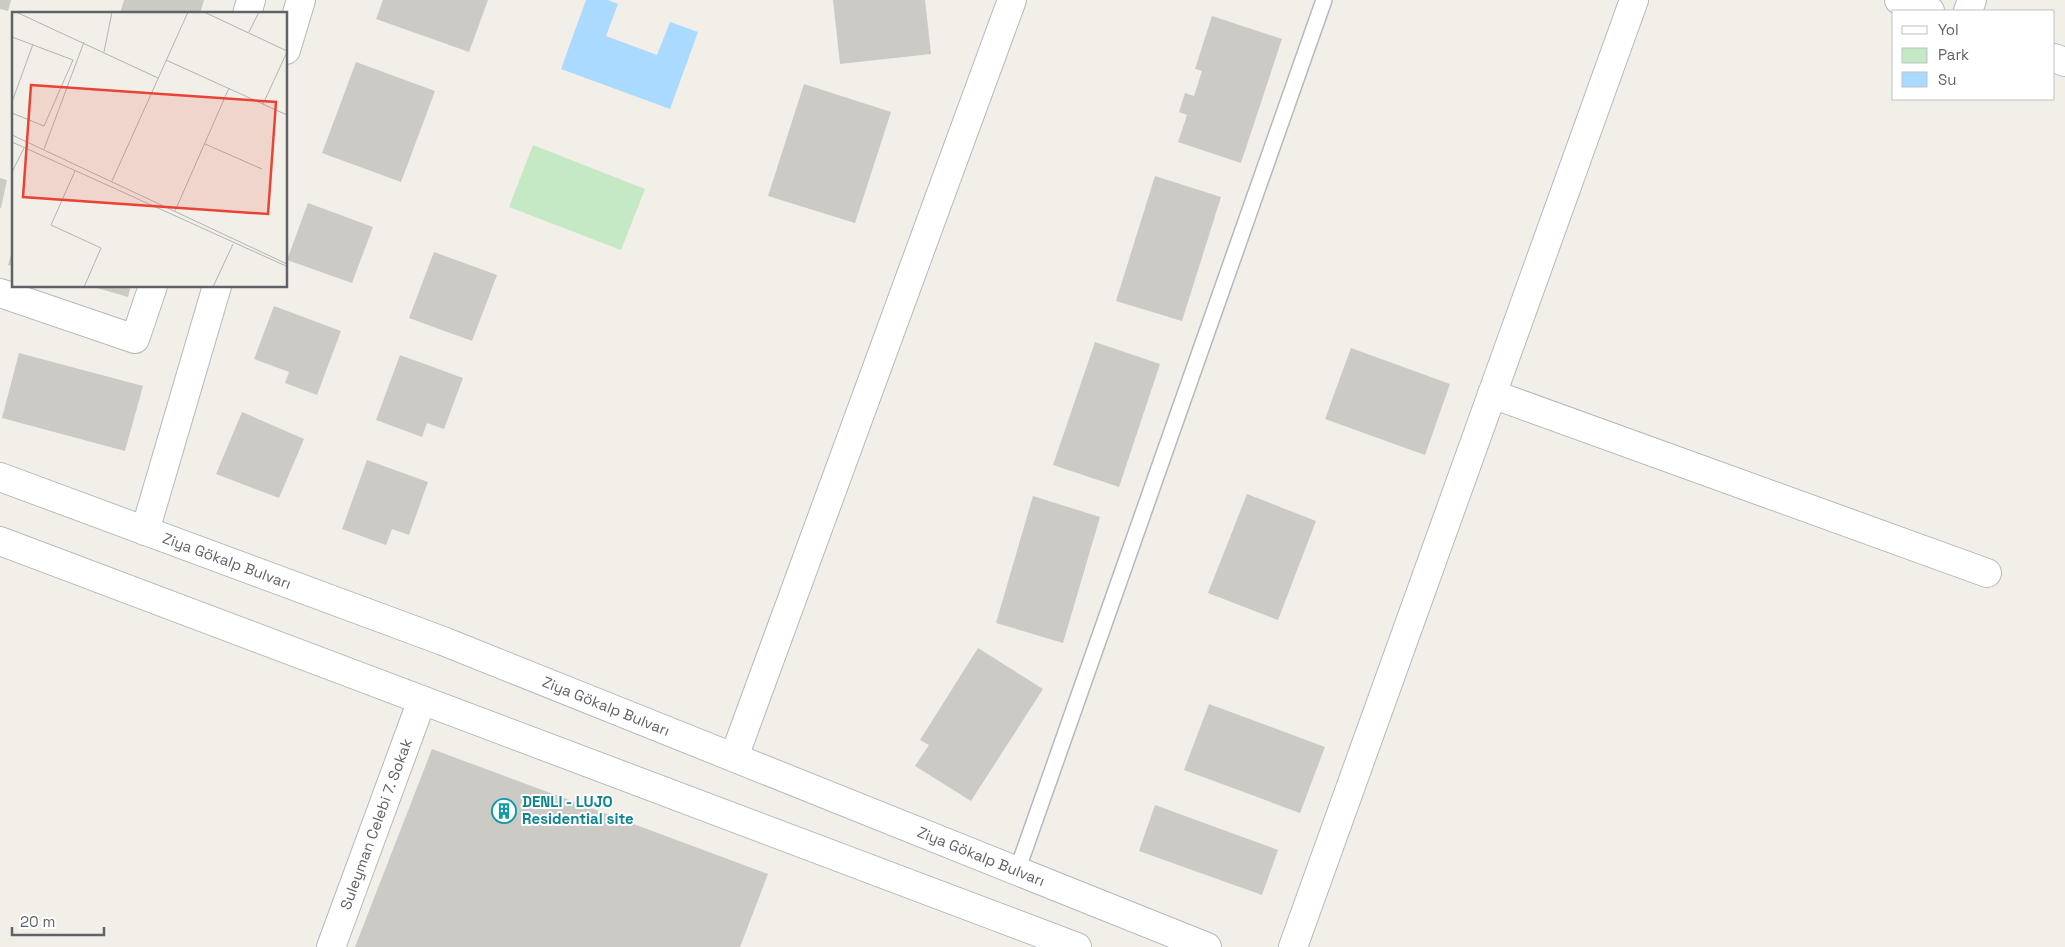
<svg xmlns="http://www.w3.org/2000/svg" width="2065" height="947" viewBox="0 0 2065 947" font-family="'Space Grotesk',sans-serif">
<rect width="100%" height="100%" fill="#f1efe8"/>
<path fill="#c5e8c5" d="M 533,145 L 645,189 L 621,250 L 509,207 Z"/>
<path fill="#aadaff" d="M 586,0 L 608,0 L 618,4 L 606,36 L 657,55 L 670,22 L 698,32 L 670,109 L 561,69 Z"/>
<g fill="#cccac5">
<path d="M 0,0 L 11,0 L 8,11 L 0,9 Z"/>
<path d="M 124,0 L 204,0 L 200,14 L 120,14 Z"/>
<path d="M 383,0 L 488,0 L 469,52 L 376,19 Z"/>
<path d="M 833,0 L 925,0 L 931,54 L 840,64 Z"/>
<path d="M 1212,16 L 1282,39 L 1241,163 L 1178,142 L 1187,115 L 1179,112 L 1185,93 L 1194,96 L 1202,71 L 1195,69 Z"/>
<path d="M 356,62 L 435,91 L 401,182 L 322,153 Z"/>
<path d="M 804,84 L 891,112 L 855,223 L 768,196 Z"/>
<path d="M 1155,176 L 1221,197 L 1182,321 L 1116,301 Z"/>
<path d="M 0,178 L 7,180 L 1,208 L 0,208 Z"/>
<path d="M 308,203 L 373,227 L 352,283 L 287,260 Z"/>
<path d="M 13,247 L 14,247 L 14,266 L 8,265 Z"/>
<path d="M 434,252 L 497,275 L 472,341 L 409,318 Z"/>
<path d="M 90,286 L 131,286 L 128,297 Z"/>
<path d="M 274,306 L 341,331 L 317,395 L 285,383 L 289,372 L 254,359 Z"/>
<path d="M 1095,342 L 1160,364 L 1119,487 L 1053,465 Z"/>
<path d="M 1351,348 L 1450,384 L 1425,455 L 1325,419 Z"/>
<path d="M 19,353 L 143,386 L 125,451 L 2,418 Z"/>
<path d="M 400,355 L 463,378 L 444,429 L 427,423 L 422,437 L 376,420 Z"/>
<path d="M 242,412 L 304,439 L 279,498 L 216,474 Z"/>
<path d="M 367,460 L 428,482 L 409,535 L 392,529 L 386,545 L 342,529 Z"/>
<path d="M 1247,494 L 1316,521 L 1278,620 L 1208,593 Z"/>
<path d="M 1033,496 L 1100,517 L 1063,643 L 996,623 Z"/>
<path d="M 978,648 L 1043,689 L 971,801 L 915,766 L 929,745 L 920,740 Z"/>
<path d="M 1209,704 L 1325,747 L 1300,813 L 1184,770 Z"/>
<path d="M 432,749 L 768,874 L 740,947 L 355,947 Z"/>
<path d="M 1155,805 L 1278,850 L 1262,895 L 1139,851 Z"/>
</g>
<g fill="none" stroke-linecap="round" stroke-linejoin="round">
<defs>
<path id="lane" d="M 1017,871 L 1324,0"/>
<g id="street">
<path d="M 1899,0 L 1930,11"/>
<path d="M 1968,11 L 1972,0"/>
<path d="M 247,14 L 251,0"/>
<path d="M 286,50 L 301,0"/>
<path d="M 2054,58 L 2065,62"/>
<path d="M 0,293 L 135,339 L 153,286"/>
<path d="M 1492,394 L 1987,573"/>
<path d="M 145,531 L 217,286"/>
<path d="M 734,757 L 1012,0"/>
<path id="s1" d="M 331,947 L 422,700"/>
<path d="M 1293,947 L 1634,0"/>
</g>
<g id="secondary">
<path id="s2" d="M 0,477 L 443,641 L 1207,947"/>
<path d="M 0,541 L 1077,947"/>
</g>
</defs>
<use href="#lane" stroke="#b5b8bc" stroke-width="18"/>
<use href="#street" stroke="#b5b8bc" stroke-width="30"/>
<use href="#secondary" stroke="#b6babf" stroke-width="30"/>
<use href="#lane" stroke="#fff" stroke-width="15"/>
<use href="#street" stroke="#fff" stroke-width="28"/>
<use href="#secondary" stroke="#fff" stroke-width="28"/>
</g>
<defs>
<symbol id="building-ring" viewBox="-11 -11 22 22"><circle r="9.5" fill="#fff" stroke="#0f9aa8" stroke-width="1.5"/><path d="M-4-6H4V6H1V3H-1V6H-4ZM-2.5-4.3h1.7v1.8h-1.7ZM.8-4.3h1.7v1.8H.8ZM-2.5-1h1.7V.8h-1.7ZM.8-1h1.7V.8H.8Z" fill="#0f9aa8"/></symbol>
</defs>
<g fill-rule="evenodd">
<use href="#building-ring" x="490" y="797" width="28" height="28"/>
</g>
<g text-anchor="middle" stroke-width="4" stroke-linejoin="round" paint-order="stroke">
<g font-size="15" fill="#5f6368" stroke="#fff">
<text dy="5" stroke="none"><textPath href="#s2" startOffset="242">Ziya Gökalp Bulvarı</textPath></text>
<text dy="5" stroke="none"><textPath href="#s2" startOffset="648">Ziya Gökalp Bulvarı</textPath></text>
<text dy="5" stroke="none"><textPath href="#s1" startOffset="131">Suleyman Celebi 7. Sokak</textPath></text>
<text dy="5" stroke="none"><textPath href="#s2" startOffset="1052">Ziya Gökalp Bulvarı</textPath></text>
</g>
<g font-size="15" font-weight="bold" fill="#0d838f" stroke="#fff" text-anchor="start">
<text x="522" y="807">DENLI - LUJO<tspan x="522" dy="17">Residential site</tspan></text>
</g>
</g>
<g transform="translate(12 12)">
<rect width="275" height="275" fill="#f1efe8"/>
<path fill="none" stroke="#b3b3b1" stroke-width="1" d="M 4,0 L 146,66M 192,0 L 275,39M 237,20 L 247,0M 0,25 L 61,48 L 32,114 L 0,101M 92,40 L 100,0M 154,48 L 275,103M 0,90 L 21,32M 251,92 L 275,40M 0,123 L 275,252M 0,130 L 274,254M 193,132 L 250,157M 32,137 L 72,30M 63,159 L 39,213 L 89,236 L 72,275M 0,160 L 12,136M 100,169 L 176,0M 163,199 L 217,76M 201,275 L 221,232"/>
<path fill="#ea4335" fill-opacity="0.15" stroke="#ea4335" stroke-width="2.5" d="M 19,73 L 264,90 L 256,202 L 11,185 Z"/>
<rect width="275" height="275" fill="none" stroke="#5f6368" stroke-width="2.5"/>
</g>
<rect x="1892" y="10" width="162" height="90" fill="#ffffff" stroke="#bfc1c3"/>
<rect x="1902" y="26" width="25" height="8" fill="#ffffff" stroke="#bfc1c3"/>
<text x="1938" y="35" font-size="15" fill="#5f6368">Yol</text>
<rect x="1902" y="48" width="25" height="15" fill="#c5e8c5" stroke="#bfc1c3"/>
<text x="1938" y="60" font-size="15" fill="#5f6368">Park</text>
<rect x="1902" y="72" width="25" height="15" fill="#aadaff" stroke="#bfc1c3"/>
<text x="1938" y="85" font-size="15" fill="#5f6368">Su</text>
<path d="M12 927v8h92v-8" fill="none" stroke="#5f6368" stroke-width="2.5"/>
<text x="20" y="927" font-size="15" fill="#5f6368" stroke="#ffffff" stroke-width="4" paint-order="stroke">20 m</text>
</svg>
